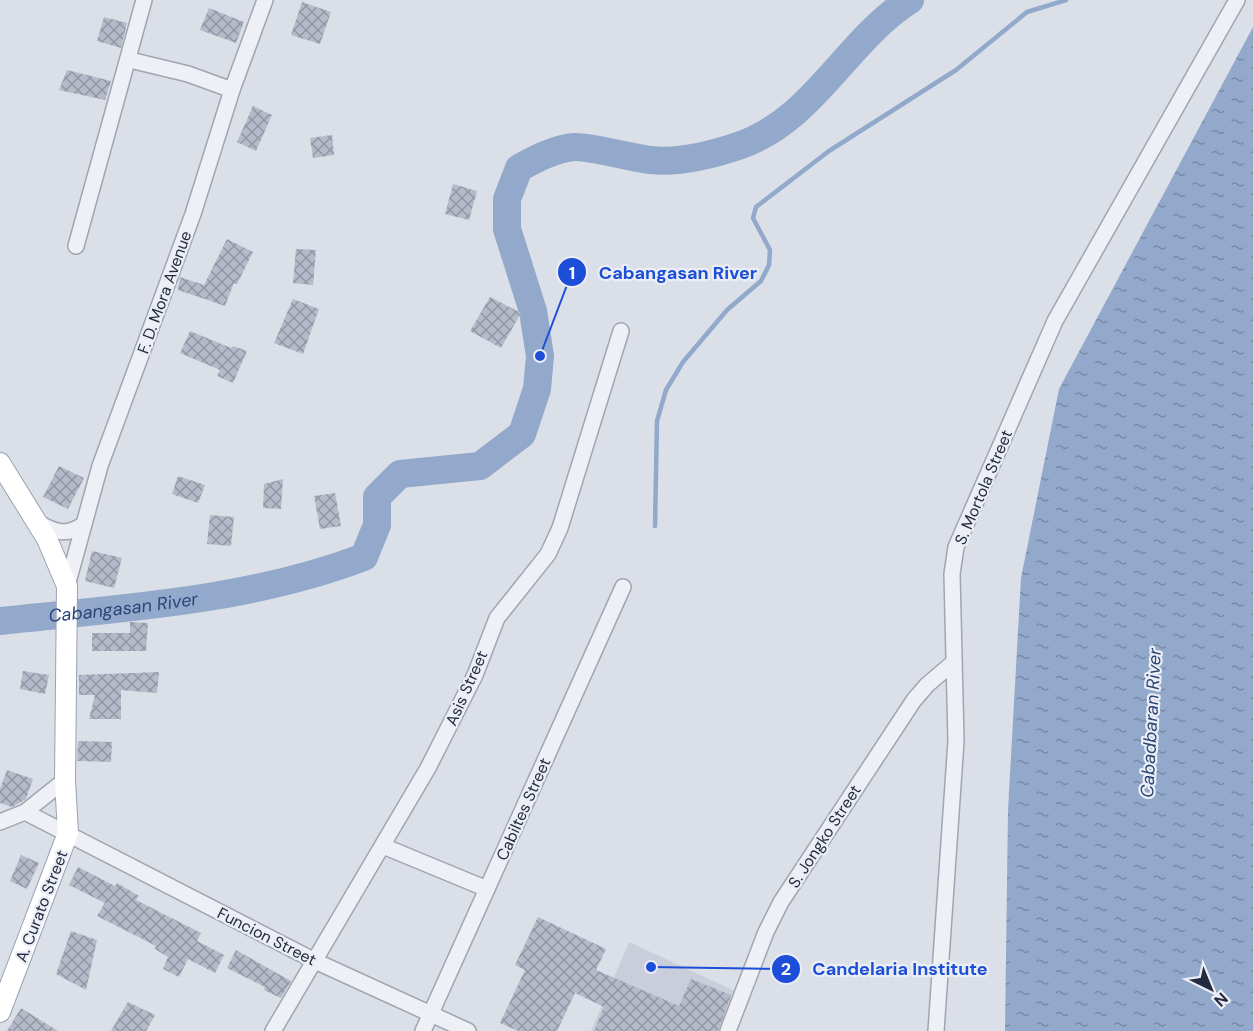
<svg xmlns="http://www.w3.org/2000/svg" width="1253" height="1031" viewBox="0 0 1253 1031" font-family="'DM Sans',sans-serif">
<defs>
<pattern id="water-ripples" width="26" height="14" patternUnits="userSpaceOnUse" patternTransform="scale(1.5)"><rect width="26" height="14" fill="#92a9cc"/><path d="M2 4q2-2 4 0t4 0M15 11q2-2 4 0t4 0" fill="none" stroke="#778aa7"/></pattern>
<pattern id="building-cross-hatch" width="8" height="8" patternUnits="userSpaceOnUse" patternTransform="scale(1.5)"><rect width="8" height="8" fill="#b5bac8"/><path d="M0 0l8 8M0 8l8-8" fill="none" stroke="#9397a4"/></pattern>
</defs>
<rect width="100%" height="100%" fill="#dbdfe7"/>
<path fill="#c9ceda" d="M 629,942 L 737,992 L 722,1031 L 591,1031 Z"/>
<path fill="url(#water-ripples)" d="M 1253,27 L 1253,1031 L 1005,1031 L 1008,810 L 1021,578 L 1059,389 Z"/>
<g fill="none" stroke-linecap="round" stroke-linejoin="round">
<path stroke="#92a9cc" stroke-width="4.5" d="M 655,526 L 657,421 L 666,390 L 683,362 L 727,310 L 761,281 L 769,265 L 770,250 L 753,218 L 756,207 L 829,151 L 956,70 L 1027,12 L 1066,0"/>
<path stroke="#92a9cc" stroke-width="28" id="s1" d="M 0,621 C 122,608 249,601 364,557 L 377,525 L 377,497 L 400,474 L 480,466 L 522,434 L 537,389 L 540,356 L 533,311 L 507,229 L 507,199 L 519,168 C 536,159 554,149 574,147 C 591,146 630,158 651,160 C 679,163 715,154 741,145 C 814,119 847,40 910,0"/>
</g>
<g fill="url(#building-cross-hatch)">
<path d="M 302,2 L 331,12 L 320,44 L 291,35 Z"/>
<path d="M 209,8 L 244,22 L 236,43 L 200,30 Z"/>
<path d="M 104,17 L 127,23 L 121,48 L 97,41 Z"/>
<path d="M 67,70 L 111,81 L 105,100 L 59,90 Z"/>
<path d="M 253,106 L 272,115 L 256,151 L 237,142 Z"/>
<path d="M 332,135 L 334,155 L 313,158 L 310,138 Z"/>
<path d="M 453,184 L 477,191 L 469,220 L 445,214 Z"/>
<path d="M 227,239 L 253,252 L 237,284 L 234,283 L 225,306 L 178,290 L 180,277 L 204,285 Z"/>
<path d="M 296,249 L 316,250 L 313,285 L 293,283 Z"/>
<path d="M 490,297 L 521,313 L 501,348 L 470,331 Z"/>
<path d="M 293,299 L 319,309 L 303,354 L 274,343 Z"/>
<path d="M 190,331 L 231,348 L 233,346 L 247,351 L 233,383 L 217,376 L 220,370 L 180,353 Z"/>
<path d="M 59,466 L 84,478 L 68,509 L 43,497 Z"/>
<path d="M 178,476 L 205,485 L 198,503 L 172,494 Z"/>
<path d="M 283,479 L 281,509 L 263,508 L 264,484 Z"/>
<path d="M 335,493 L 341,526 L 320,529 L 314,496 Z"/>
<path d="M 210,515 L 234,517 L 231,546 L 207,544 Z"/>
<path d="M 92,551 L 122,558 L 114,588 L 85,581 Z"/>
<path d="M 130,622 L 148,623 L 146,651 L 92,651 L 92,633 L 130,633 Z"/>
<path d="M 23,671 L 49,675 L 45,694 L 20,689 Z"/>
<path d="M 159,672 L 157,693 L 121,690 L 121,719 L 89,719 L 95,695 L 79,695 L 79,675 Z"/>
<path d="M 78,741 L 112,742 L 111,762 L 77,761 Z"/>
<path d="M 7,770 L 33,779 L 26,799 L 12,807 L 0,803 L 0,789 Z"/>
<path d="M 21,855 L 39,863 L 27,889 L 10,881 Z"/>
<path d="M 78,867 L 115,886 L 117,883 L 139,896 L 136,900 L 201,933 L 197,941 L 224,955 L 215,973 L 188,959 L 179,977 L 163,969 L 168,957 L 155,949 L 156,946 L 97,916 L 105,903 L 69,885 Z"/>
<path d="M 538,917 L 606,949 L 596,970 L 679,1006 L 691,979 L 731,995 L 718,1031 L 594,1031 L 604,1007 L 575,993 L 557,1031 L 518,1031 L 500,1023 L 525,970 L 515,965 Z"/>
<path d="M 71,931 L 97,940 L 86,990 L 56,974 Z"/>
<path d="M 236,950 L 291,981 L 281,998 L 264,990 L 265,987 L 227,968 Z"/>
<path d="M 128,1002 L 155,1015 L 146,1031 L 111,1031 Z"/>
<path d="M 21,1008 L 58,1031 L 7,1031 Z"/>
</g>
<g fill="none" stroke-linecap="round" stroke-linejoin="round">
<defs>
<g id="minor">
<path d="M 130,60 L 188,74 L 232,90"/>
<path d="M 76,246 L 144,0"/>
<path d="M 37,522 C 55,532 66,537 84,524"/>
<path d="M 67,586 L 100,466 L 193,214 L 232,90 L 265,0"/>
<path d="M 25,812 L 315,961 L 468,1031"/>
<path d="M 0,822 L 25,812 L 65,780"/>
<path d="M 383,846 L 487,889"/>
<path d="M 273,1031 L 428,768 L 475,675 L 497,618 L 548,554 L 560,528 L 621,331"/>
<path d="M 423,1031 L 623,587"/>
<path d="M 728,1031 L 766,932 L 781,902 L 914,700 L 927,685 L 954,662"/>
<path d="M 936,1031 L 956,741 L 952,574 L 956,547 L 1055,321 L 1237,0"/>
</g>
<path id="major" d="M 0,463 L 47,539 L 67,586 L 65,780 L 68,833 L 0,1012"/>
</defs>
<use href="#minor" stroke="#a0a5b1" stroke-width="18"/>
<use href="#major" stroke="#99a2b4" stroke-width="22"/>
<use href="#minor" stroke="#eef0f5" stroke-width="15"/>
<use href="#major" stroke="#fff" stroke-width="20"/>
</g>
<g text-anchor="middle" stroke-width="4.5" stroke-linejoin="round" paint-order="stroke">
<g font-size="16" fill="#242b3f" stroke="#ebeef5">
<text transform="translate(164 292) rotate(-70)" y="6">F. D. Mora Avenue</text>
<text transform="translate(983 487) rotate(-67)" y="6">S. Mortola Street</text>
<text transform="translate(466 688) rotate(-66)" y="6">Asis Street</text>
<text transform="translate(523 809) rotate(-66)" y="6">Cabiltes Street</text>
<text transform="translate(824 836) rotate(-57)" y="6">S. Jongko Street</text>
<text transform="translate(41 906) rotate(-69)" y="6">A. Curato Street</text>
<text transform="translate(267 936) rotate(27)" y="6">Funcion Street</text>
</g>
<g font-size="18" font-style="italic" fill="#2a4576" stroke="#ebeef5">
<text dy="6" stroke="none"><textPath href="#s1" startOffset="124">Cabangasan River</textPath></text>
<text transform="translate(1151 723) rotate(-87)" y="6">Cabadbaran River</text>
</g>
</g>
<path fill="none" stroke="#1d4ed8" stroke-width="2" d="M540 356L572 272M651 967L786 969"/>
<g fill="#1d4ed8" stroke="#ebeef5" stroke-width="2">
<circle cx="540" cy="356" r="6"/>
<circle cx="651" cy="967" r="6"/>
<circle cx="572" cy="272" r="15"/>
<circle cx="786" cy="969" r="15"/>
</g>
<g font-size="18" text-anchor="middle" font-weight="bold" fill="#fff">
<text x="572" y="279">1</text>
<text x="786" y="975">2</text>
</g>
<g font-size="18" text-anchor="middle" font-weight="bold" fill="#1d4ed8" stroke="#ebeef5" stroke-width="4.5" stroke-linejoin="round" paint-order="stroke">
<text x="678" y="279">Cabangasan River</text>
<text x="900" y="975">Candelaria Institute</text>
</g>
<g transform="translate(1211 989) rotate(137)" stroke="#ebeef5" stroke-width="4.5" paint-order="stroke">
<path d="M0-4.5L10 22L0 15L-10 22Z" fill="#242b3f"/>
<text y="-9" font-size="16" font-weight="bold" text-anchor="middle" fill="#242b3f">N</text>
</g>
</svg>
